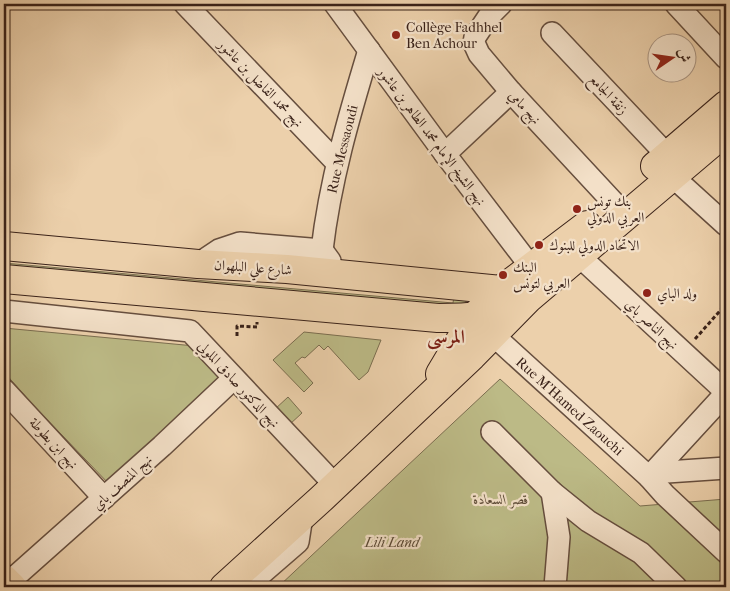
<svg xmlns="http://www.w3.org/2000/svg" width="730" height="591" viewBox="0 0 730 591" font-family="'IM FELL French Canon',Amiri,serif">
<rect width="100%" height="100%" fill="#ecd0ab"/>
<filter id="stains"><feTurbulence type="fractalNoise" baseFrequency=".004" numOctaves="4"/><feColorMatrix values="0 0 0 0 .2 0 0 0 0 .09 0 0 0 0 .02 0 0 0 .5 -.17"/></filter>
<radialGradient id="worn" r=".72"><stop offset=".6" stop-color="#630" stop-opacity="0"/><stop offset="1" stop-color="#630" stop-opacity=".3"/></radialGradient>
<g fill="#bcba86" stroke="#7b6e50">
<path d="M 4,255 L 4,263 L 453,303 L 454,296 L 466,300 L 466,308 L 4,272 Z"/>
<path d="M 4,328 L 195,346 L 223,374 L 110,485 L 34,406 L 4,372 Z"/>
<path d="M 304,332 L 380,340 L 381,340 L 368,372 L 359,380 L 328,346 L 324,350 L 319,345 L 305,358 L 302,357 L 295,363 L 313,383 L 304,392 L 273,360 Z"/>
<path d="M 500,379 L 640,506 L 726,499 L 726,587 L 278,587 Z"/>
<path d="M 288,397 L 302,413 L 289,425 L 274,410 Z"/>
</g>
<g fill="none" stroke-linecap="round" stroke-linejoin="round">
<defs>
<g id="minor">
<path d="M 185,4 L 337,163"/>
<path d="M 335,4 L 445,154 L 531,267"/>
<path d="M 501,4 L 489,16 L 475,37 L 474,43 L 479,54 L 511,92 L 614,203"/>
<path d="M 676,4 L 726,58"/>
<path d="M 552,33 L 667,155"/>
<path d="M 445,154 L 511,92"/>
<path d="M 672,176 L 726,225"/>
<path d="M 322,250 C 330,181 349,116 369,50"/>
<path d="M 578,255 L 726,392"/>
<path d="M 198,264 L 219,250 L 240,243 L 322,250 L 330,261"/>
<path d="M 4,311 L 190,331 L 335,485"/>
<path d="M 482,325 L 649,477 L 665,495 L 726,552"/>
<path d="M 4,390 L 104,498"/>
<path d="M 492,432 L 552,492 L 588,521 L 641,553 L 676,587"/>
<path d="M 652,473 L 726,468"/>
<path d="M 649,477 L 726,393"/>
<path d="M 552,492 L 559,537 L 555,587"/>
<path d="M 8,583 L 162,446 L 233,379"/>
<path d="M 246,587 L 298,542 L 302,516"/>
</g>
<g id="major">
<path d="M 655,166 L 726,105"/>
<path d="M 4,246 L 198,264 L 287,269 L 501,290"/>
<path d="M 4,279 L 438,318 C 470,318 490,317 520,302"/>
<path d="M 440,374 L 474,317 L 501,290 L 587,225"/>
<path d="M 224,587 L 321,499 L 472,356 L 529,298 L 726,131"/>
</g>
<path id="highway" d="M 4,579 L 12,587"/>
</defs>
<use href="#minor" stroke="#664e3e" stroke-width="24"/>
<use href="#major" stroke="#3a2219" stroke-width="30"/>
<use href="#highway" stroke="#3a2219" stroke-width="30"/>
<g stroke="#3a2219" stroke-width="3" stroke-dasharray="4 2.5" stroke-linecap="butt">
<path d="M 237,336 L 237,326 L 257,327 L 257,322"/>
<path d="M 695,339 L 726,304"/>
</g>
<use href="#minor" stroke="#f3e0c8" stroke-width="21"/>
<use href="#major" stroke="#ecd0ab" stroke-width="28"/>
<use href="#highway" stroke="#ecd0ab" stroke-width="28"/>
</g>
<g fill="#8f2418" stroke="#f3e0c8" stroke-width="2">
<circle cx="396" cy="35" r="5"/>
<circle cx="577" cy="209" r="5"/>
<circle cx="539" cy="245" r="5"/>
<circle cx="503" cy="275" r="5"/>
<circle cx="647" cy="293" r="5"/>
</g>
<g text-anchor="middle" stroke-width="4.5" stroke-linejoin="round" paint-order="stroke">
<g font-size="14" fill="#3a2219" stroke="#f3e0c8" text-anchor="start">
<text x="406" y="32">Collège Fadhhel<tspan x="406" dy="16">Ben Achour</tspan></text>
<text x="587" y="206">بنك تونس<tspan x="587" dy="16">العربي الدولي</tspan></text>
<text x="549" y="250">الاتحاد الدولي للبنوك</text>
<text x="513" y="272">البنك<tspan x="513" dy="16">العربي لتونس</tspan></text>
<text x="657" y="298">ولد الباي</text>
</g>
<g font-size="14" fill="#3a2219" stroke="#f3e0c8">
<text transform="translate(261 83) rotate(46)" y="5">نهج محمد الفاضل بن عاشور</text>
<text transform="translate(609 94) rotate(47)" y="5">زنقة الجامع</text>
<text transform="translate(525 107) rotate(47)" y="5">نهج مامي</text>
<text transform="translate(432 136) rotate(53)" y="5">نهج الشيخ الإمام محمد الطاهر بن عاشور</text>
<text transform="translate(342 149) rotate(-76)" y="5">Rue Messaoudi</text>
<text transform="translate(253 267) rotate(4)" y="5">شارع علي البلهوان</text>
<text transform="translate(652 324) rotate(43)" y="5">نهج الناصر باي</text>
<text transform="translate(239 384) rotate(47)" y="5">نهج الدكتور صادق الملولي</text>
<text transform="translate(570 406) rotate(42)" y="5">Rue M'Hamed Zaouchi</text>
<text transform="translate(54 443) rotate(47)" y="5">نهج ابن بطوطة</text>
<text transform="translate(122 482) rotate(-42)" y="5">نهج المنصف باي</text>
</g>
<g font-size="14" font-style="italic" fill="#5a4834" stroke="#f3e0c8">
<text x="501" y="504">قصر السعادة</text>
<text x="392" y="547">Lili Land</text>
</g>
<g font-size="19" font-weight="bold" fill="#7a1f14" stroke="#f3e0c8">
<text x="446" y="343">المرسى</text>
</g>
</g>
<rect width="730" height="591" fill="none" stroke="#ecd0ab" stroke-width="20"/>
<rect x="5" y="5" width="720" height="581" fill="none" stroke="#3a2219" stroke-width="2.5"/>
<rect x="10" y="10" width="710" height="571" fill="none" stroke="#3a2219"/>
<g transform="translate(672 58) rotate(77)"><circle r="24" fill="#f3e0c8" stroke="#a99482"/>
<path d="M0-4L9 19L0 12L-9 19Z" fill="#8f2418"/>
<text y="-8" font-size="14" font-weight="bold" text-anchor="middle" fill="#3a2219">ش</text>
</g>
<rect width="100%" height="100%" filter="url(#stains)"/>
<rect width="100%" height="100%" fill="url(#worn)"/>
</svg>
